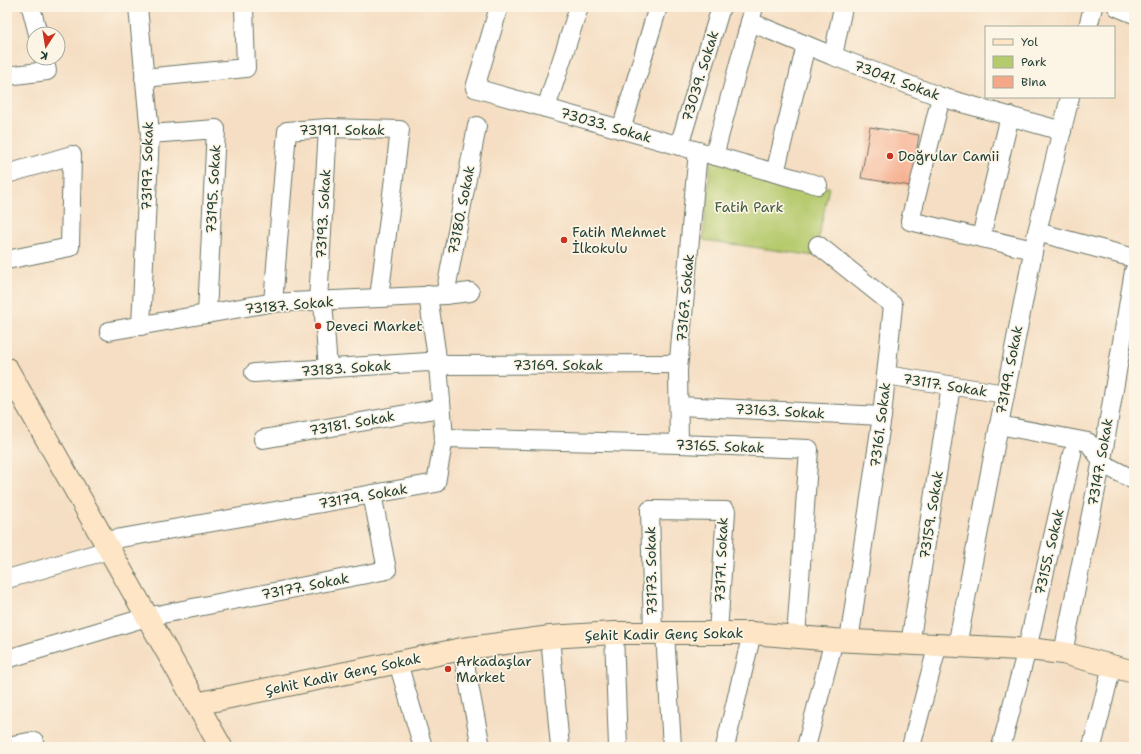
<svg xmlns="http://www.w3.org/2000/svg" width="1141" height="754" viewBox="0 0 1141 754" font-family="'Shantell Sans',sans-serif">
<rect width="100%" height="100%" fill="#fcf5e5"/>
<filter id="ink" filterUnits="userSpaceOnUse"><feTurbulence type="fractalNoise" baseFrequency=".025" numOctaves="2"/><feDisplacementMap in="SourceGraphic" scale="8" xChannelSelector="R" yChannelSelector="G"/><feConvolveMatrix kernelMatrix="1 2 1 2 8 2 1 2 1" color-interpolation-filters="sRGB"/></filter>
<filter id="wash" filterUnits="userSpaceOnUse"><feTurbulence type="fractalNoise" baseFrequency=".012" numOctaves="4" result="noise"/><feDisplacementMap in="SourceGraphic" scale="16" xChannelSelector="R" yChannelSelector="G"/><feGaussianBlur stdDeviation="0.9" result="paint"/><feColorMatrix in="noise" values="0 0 0 0 0 0 0 0 0 0 0 0 0 0 0 0 0 1.4 0 .05"/><feComposite in="paint" operator="in"/></filter>
<g filter="url(#wash)">
<rect width="100%" height="100%" fill="#f5dec3"/>
<path fill="#b6ca6e" stroke="#6a8451" d="M 711,158 L 829,187 L 815,256 L 703,240 Z"/>
<g id="blocks">
<path fill="#f6a787" d="M 870,127 L 919,135 L 911,186 L 861,178 Z"/>
</g>
</g>
<g filter="url(#ink)">
<use href="#blocks" fill-opacity="0" stroke="#6a7566" stroke-width="1"/>
<g fill="none" stroke-linecap="round" stroke-linejoin="round">
<defs>
<g id="minor">
<path d="M 31,7 L 38,34"/>
<path d="M 138,7 L 150,134 L 141,326"/>
<path d="M 499,7 L 475,88 L 818,185"/>
<path d="M 754,7 L 750,22 L 833,56 L 941,97 L 1062,131"/>
<path d="M 1117,7 L 1134,14"/>
<path d="M 1088,27 L 1093,7"/>
<path d="M 833,56 L 843,7"/>
<path d="M 7,76 L 47,71 L 44,58"/>
<path d="M 144,78 L 246,68 L 244,7"/>
<path d="M 941,97 L 910,221 L 1033,250"/>
<path d="M 546,108 L 579,7"/>
<path d="M 621,130 L 658,7"/>
<path d="M 150,134 L 216,129 L 207,314"/>
<path d="M 679,146 L 721,7"/>
<path d="M 714,156 L 750,22"/>
<path d="M 775,173 L 806,45"/>
<path d="M 7,174 L 72,155 L 70,247 L 7,260"/>
<path d="M 1037,232 L 1134,258"/>
<path d="M 981,237 L 1010,116"/>
<path d="M 818,245 L 893,305 L 882,416 L 849,641"/>
<path d="M 445,295 L 477,126"/>
<path d="M 318,301 L 328,128"/>
<path d="M 323,301 L 328,369"/>
<path d="M 273,303 L 287,131 L 328,128 L 400,130 L 379,298"/>
<path d="M 109,331 L 269,303 L 445,295 L 470,292"/>
<path d="M 254,373 L 428,362 L 438,365 L 678,364"/>
<path d="M 886,375 L 1005,394"/>
<path d="M 679,406 L 882,416"/>
<path d="M 999,425 L 1088,442 L 1105,465 L 1134,480"/>
<path d="M 444,438 L 679,444 L 809,449 L 796,637"/>
<path d="M 263,439 L 441,408"/>
<path d="M 679,444 L 678,370 L 698,151"/>
<path d="M 104,541 L 436,483 L 444,438 L 438,365 L 428,295"/>
<path d="M 7,579 L 109,550"/>
<path d="M 614,633 L 618,747"/>
<path d="M 653,633 L 650,510 L 726,511 L 718,633"/>
<path d="M 665,633 L 672,747"/>
<path d="M 550,637 L 560,747"/>
<path d="M 910,644 L 951,386"/>
<path d="M 957,646 L 999,425 L 1037,232 L 1070,97"/>
<path d="M 462,649 L 481,747"/>
<path d="M 1063,653 L 1102,460 L 1134,271"/>
<path d="M 7,659 L 147,617 L 387,570 L 372,494"/>
<path d="M 398,663 L 423,747"/>
<path d="M 7,746 L 34,741"/>
<path d="M 725,747 L 752,633"/>
<path d="M 806,747 L 834,640"/>
<path d="M 911,747 L 938,644"/>
<path d="M 1001,747 L 1027,649 L 1072,454"/>
<path d="M 1092,747 L 1112,666"/>
</g>
<g id="secondary">
<path d="M 7,369 L 221,747"/>
<path d="M 196,704 L 462,649 L 550,637 L 614,633 L 752,633 L 834,640 L 1037,650 L 1063,653 L 1134,672"/>
</g>
</defs>
<use href="#minor" stroke="#6a7566" stroke-width="20"/>
<use href="#secondary" stroke="#6a7566" stroke-width="24"/>
<use href="#minor" stroke="#fff" stroke-width="18"/>
<use href="#secondary" stroke="#fde5c5" stroke-width="22"/>
</g>
</g>
<g fill="#c8321e" stroke="#fcf5e5" stroke-width="1.5">
<circle cx="890" cy="156" r="4"/>
<circle cx="564" cy="240" r="4"/>
<circle cx="318" cy="326" r="4"/>
<circle cx="448" cy="669" r="4"/>
</g>
<g text-anchor="middle" stroke-width="3.5" stroke-linejoin="round" paint-order="stroke">
<g font-size="14" fill="#1f3d34" stroke="#fcf5e5">
<text transform="translate(700 76) rotate(-73)" y="5">73039. Sokak</text>
<text transform="translate(897 80) rotate(20)" y="5">73041. Sokak</text>
<text transform="translate(606 125) rotate(16)" y="5">73033. Sokak</text>
<text x="342" y="135">73191. Sokak</text>
<text transform="translate(147 166) rotate(-89)" y="5">73197. Sokak</text>
<text transform="translate(213 189) rotate(-87)" y="5">73195. Sokak</text>
<text transform="translate(461 210) rotate(-79)" y="5">73180. Sokak</text>
<text transform="translate(323 214) rotate(-87)" y="5">73193. Sokak</text>
<text transform="translate(685 298) rotate(-85)" y="5">73167. Sokak</text>
<text transform="translate(289 305) rotate(-5)" y="5">73187. Sokak</text>
<text x="558" y="370">73169. Sokak</text>
<text transform="translate(346 368) rotate(-4)" y="5">73183. Sokak</text>
<text transform="translate(1009 370) rotate(-79)" y="5">73149. Sokak</text>
<text transform="translate(945 385) rotate(9)" y="5">73117. Sokak</text>
<text transform="translate(780 411) rotate(3)" y="5">73163. Sokak</text>
<text transform="translate(352 423) rotate(-10)" y="5">73181. Sokak</text>
<text transform="translate(880 425) rotate(-83)" y="5">73161. Sokak</text>
<text transform="translate(720 446) rotate(2)" y="5">73165. Sokak</text>
<text transform="translate(1100 462) rotate(-80)" y="5">73147. Sokak</text>
<text transform="translate(363 496) rotate(-10)" y="5">73179. Sokak</text>
<text transform="translate(931 515) rotate(-81)" y="5">73159. Sokak</text>
<text transform="translate(1049 552) rotate(-77)" y="5">73155. Sokak</text>
<text transform="translate(721 560) rotate(-88)" y="5">73171. Sokak</text>
<text transform="translate(651 571) rotate(-91)" y="5">73173. Sokak</text>
<text transform="translate(305 586) rotate(-11)" y="5">73177. Sokak</text>
<text transform="translate(664 634) rotate(-1)" y="5">Şehit Kadir Genç Sokak</text>
<text transform="translate(343 674) rotate(-12)" y="5">Şehit Kadir Genç Sokak</text>
</g>
<g font-size="14" fill="#1f3d34" stroke="#fcf5e5" text-anchor="start">
<text x="898" y="161">Doğrular Camii</text>
<text x="572" y="237">Fatih Mehmet<tspan x="572" dy="16">İlkokulu</tspan></text>
<text x="326" y="331">Deveci Market</text>
<text x="456" y="666">Arkadaşlar<tspan x="456" dy="16">Market</tspan></text>
</g>
<g font-size="14" fill="#3d5940" stroke="#fcf5e5">
<text x="749" y="212">Fatih Park</text>
</g>
</g>
<rect width="1141" height="754" fill="none" stroke="#fcf5e5" stroke-width="24"/>
<rect x="985" y="26" width="130" height="72" fill="#fcf5e5" stroke="#a4ab9e"/>
<rect x="993" y="39" width="20" height="6" fill="#fde5c5" stroke="#a4ab9e"/>
<text x="1021" y="46" font-size="12" fill="#1f3d34">Yol</text>
<rect x="993" y="56" width="20" height="12" fill="#b6ca6e" stroke="#a4ab9e"/>
<text x="1021" y="66" font-size="12" fill="#1f3d34">Park</text>
<rect x="993" y="76" width="20" height="12" fill="#f6a787" stroke="#a4ab9e"/>
<text x="1021" y="86" font-size="12" fill="#1f3d34">Bina</text>
<g transform="translate(46 46) rotate(192)"><circle r="19" fill="#fcf5e5" stroke="#a4ab9e"/>
<path d="M0-3L7 15L0 10L-7 15Z" fill="#c8321e"/>
<text y="-6" font-size="11" font-weight="bold" text-anchor="middle" fill="#1f3d34">K</text>
</g>
</svg>
